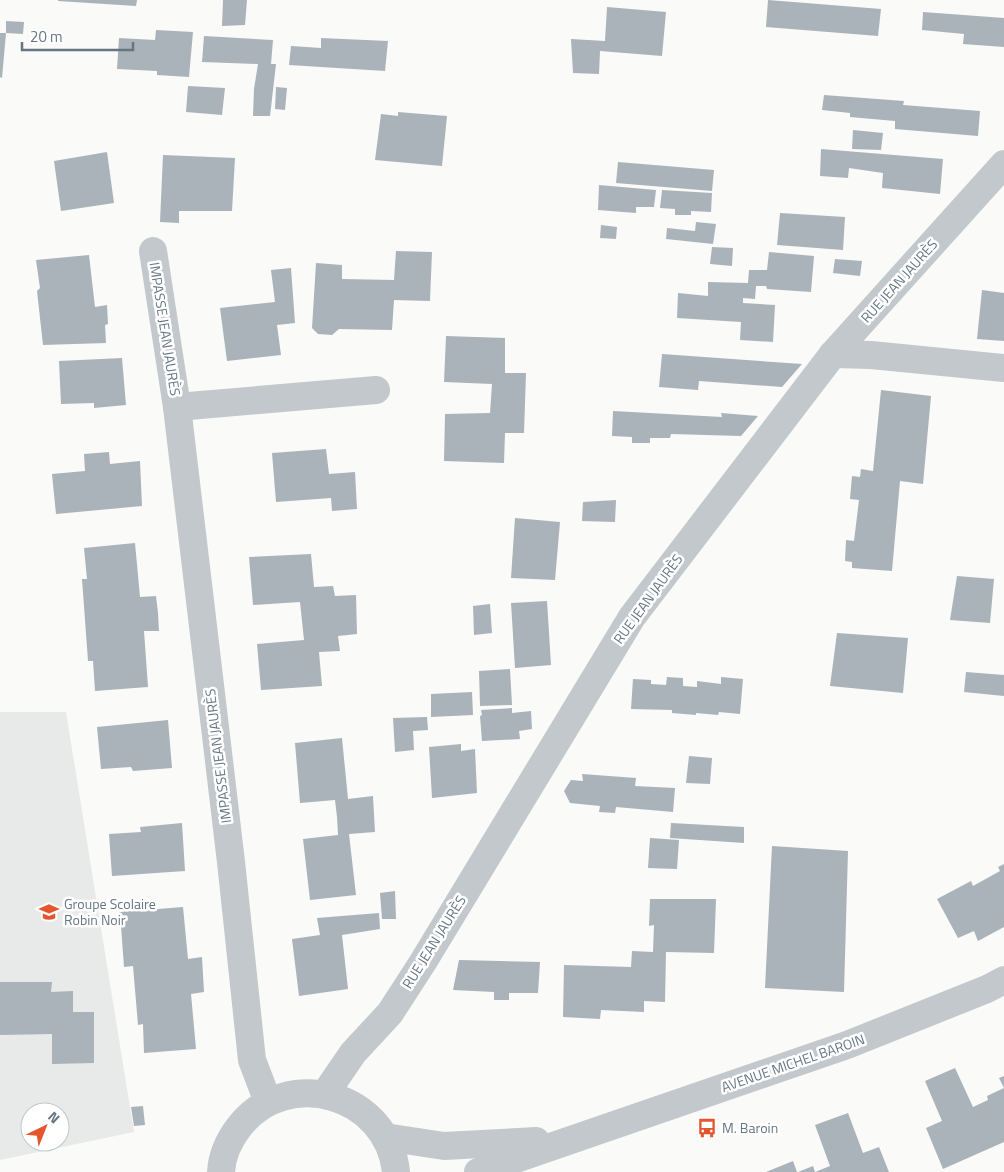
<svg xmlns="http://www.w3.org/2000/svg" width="1004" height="1172" viewBox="0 0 1004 1172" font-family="'Titillium Web',sans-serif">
<rect width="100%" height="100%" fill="#fafaf8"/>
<path fill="#e8e9e9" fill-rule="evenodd" d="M 0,712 L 66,712 L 134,1132 L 0,1160 ZM 30,1112 L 60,1112 L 60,1142 L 30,1142 Z"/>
<g fill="#aab3b9">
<path d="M 58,0 L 137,0 L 136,6 L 58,1 Z"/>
<path d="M 223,0 L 247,0 L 245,25 L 222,26 Z"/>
<path d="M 768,0 L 881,9 L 878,36 L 766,27 Z"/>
<path d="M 607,7 L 666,12 L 662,56 L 600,51 L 599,74 L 573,73 L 571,39 L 605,41 Z"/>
<path d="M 923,12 L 1004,18 L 1004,47 L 963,44 L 964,34 L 922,30 Z"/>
<path d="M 6,21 L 24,22 L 23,34 L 6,33 L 2,78 L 0,77 L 0,33 L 6,33 Z"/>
<path d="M 156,30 L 193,32 L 189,77 L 157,75 L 157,71 L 117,69 L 119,38 L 155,40 Z"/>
<path d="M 204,36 L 273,40 L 271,64 L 276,64 L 270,116 L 253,116 L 254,89 L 258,64 L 202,62 Z"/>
<path d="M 321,38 L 388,41 L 385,71 L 289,65 L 291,46 L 321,48 Z"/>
<path d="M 188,86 L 225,88 L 222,115 L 186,112 Z"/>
<path d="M 276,87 L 287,88 L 285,110 L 275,109 Z"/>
<path d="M 824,95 L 904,101 L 903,105 L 980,111 L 978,136 L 895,129 L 895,121 L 850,117 L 850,113 L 822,110 Z"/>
<path d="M 398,112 L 447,116 L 442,166 L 375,160 L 381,114 L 398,116 Z"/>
<path d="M 853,130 L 883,133 L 881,150 L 852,149 Z"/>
<path d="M 821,149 L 943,159 L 940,194 L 882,188 L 883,173 L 849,168 L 848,178 L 820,176 Z"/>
<path d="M 107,152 L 114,203 L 61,211 L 54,161 Z"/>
<path d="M 163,155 L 235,158 L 232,211 L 179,211 L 179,223 L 160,222 Z"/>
<path d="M 618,162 L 714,170 L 712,191 L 616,183 Z"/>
<path d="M 599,185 L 656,190 L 654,207 L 636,207 L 636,213 L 598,210 Z"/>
<path d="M 662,190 L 712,193 L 711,212 L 691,211 L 691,215 L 675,215 L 675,209 L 660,208 Z"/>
<path d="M 780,213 L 845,217 L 843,250 L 777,245 Z"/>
<path d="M 696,222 L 716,224 L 713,244 L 666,239 L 667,228 L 695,231 Z"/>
<path d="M 601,225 L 617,227 L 616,239 L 600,238 Z"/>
<path d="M 712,247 L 733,248 L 732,266 L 710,264 Z"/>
<path d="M 396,251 L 432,252 L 430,301 L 394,300 L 392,330 L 339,329 L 332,335 L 318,334 L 312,328 L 316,263 L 342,265 L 342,279 L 394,280 Z"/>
<path d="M 769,252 L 814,256 L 811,292 L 767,289 L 766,286 L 756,286 L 755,299 L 743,298 L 743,303 L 775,305 L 773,342 L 740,340 L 741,322 L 677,318 L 678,293 L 708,296 L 708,282 L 748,283 L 749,270 L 767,270 Z"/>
<path d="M 89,255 L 95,307 L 107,305 L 108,324 L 105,325 L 106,343 L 43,345 L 37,291 L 40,288 L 36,260 Z"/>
<path d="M 835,259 L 862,261 L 860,276 L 833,273 Z"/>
<path d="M 291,268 L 295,323 L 277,325 L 281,355 L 227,361 L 220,308 L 275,302 L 271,270 Z"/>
<path d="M 982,290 L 1004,293 L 1004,341 L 977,339 Z"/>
<path d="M 446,336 L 505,338 L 505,373 L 526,373 L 524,433 L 505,433 L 504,463 L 444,461 L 445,414 L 490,413 L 492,384 L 444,382 Z"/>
<path d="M 662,354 L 802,364 L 782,387 L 699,381 L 698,390 L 659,387 Z"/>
<path d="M 122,358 L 126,405 L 94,408 L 94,403 L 61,404 L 59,361 Z"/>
<path d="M 881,390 L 931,396 L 923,484 L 900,481 L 892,571 L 852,568 L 852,562 L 845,561 L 846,540 L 854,541 L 859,500 L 850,499 L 852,476 L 860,477 L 861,469 L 873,471 Z"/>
<path d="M 613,411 L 722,417 L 721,413 L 758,416 L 741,436 L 671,434 L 670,438 L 650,438 L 650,443 L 632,443 L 632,437 L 612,436 Z"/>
<path d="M 326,449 L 329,474 L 355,472 L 357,509 L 332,511 L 331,498 L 276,502 L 272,453 Z"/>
<path d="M 109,452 L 110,464 L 140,461 L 142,506 L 56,514 L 52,474 L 85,471 L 84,454 Z"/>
<path d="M 616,500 L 615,522 L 582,521 L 583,502 Z"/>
<path d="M 515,518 L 560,522 L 555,580 L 511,578 Z"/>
<path d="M 135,543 L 140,597 L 156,596 L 158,613 L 159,631 L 144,631 L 148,687 L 95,691 L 93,661 L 88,661 L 82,579 L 87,579 L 84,548 Z"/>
<path d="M 311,554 L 314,587 L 333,586 L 335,596 L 356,595 L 357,634 L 338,636 L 340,651 L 319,652 L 322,686 L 261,690 L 257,644 L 304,640 L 300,602 L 253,605 L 249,557 Z"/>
<path d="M 957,576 L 994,579 L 990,623 L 950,620 Z"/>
<path d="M 547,601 L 551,665 L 515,668 L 511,603 Z"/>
<path d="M 490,604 L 492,633 L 474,635 L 473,606 Z"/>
<path d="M 837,633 L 908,638 L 903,693 L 830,686 Z"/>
<path d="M 510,669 L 512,705 L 480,706 L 479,671 Z"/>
<path d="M 966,672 L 1004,675 L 1004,696 L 964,692 Z"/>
<path d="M 667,677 L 683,678 L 683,686 L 697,687 L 697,681 L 721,684 L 721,677 L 743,679 L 740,714 L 719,712 L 718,715 L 696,713 L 696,715 L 672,713 L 672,710 L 631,709 L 633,679 L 651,680 L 651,684 L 666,685 Z"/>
<path d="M 472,692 L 473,715 L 431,717 L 431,694 Z"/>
<path d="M 512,708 L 512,713 L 531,711 L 532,729 L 519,731 L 520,739 L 482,741 L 480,716 L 482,715 L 481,710 Z"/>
<path d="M 427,717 L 428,730 L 413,731 L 414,750 L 395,752 L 393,718 Z"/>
<path d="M 168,720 L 172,768 L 133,771 L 131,767 L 101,769 L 97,727 Z"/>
<path d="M 342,738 L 348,799 L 373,796 L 375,832 L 349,834 L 356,895 L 310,900 L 303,839 L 338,835 L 337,817 L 335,800 L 300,803 L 295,743 Z"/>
<path d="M 461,744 L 461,751 L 475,749 L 477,793 L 432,798 L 429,747 Z"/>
<path d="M 689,756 L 712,758 L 710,784 L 686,783 Z"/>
<path d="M 582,774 L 636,778 L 635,786 L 675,788 L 673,812 L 616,807 L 615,813 L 599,812 L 600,806 L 570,803 L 564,791 L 571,780 L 583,781 Z"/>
<path d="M 182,823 L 185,871 L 112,876 L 109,834 L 141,832 L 140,827 Z"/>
<path d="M 671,823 L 744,827 L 744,843 L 670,838 Z"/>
<path d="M 650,838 L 679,840 L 677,869 L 648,868 Z"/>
<path d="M 772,846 L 848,851 L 844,992 L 765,988 Z"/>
<path d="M 1004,864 L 1004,927 L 978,941 L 974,931 L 958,938 L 937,899 L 971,881 L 973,886 L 1000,871 L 998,867 Z"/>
<path d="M 395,891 L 396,919 L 382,919 L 380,893 Z"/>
<path d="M 650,899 L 716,899 L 714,953 L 666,952 L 665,1002 L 644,1001 L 644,1012 L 601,1010 L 600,1019 L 563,1017 L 564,965 L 631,967 L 632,951 L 653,952 L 654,925 L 649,926 Z"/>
<path d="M 183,907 L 188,959 L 202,957 L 204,992 L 191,994 L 196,1049 L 144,1053 L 143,1024 L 138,1025 L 133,966 L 124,967 L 120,912 Z"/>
<path d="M 379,913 L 380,929 L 342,935 L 348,989 L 299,996 L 292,939 L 320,935 L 317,918 Z"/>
<path d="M 459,960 L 540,962 L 538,993 L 509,993 L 509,1000 L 494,1000 L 494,992 L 453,990 Z"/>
<path d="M 0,982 L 52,982 L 51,992 L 73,991 L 73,1012 L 94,1012 L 94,1063 L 52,1064 L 52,1034 L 0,1035 Z"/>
<path d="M 955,1068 L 973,1107 L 988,1100 L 987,1096 L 1004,1088 L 1004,1142 L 943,1169 L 926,1128 L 942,1121 L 925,1081 Z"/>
<path d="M 1004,1076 L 1004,1088 L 999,1078 Z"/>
<path d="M 143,1106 L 145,1125 L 134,1126 L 131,1107 Z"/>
<path d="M 848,1113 L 863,1153 L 879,1147 L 889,1172 L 798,1172 L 813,1166 L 815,1172 L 830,1166 L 815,1125 Z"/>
<path d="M 793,1161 L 797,1172 L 766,1172 Z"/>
</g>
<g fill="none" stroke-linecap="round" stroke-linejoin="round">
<g stroke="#c3c8cc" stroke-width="28">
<path d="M 153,251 L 177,407"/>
<path d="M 833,354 L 871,355 L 1004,368"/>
<path d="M 325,1094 L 353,1053 L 390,1013 L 423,962 L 632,617 L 833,354 L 1004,164"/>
<path d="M 268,1102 L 252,1060 L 231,862 L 177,407 L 376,390"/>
<path d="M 385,1137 L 444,1146 L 536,1141"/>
<path d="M 221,1172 C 222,1155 229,1140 239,1127 C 287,1065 388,1094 396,1172"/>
<path d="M 478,1172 L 847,1045 L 987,989 L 1004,980"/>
</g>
</g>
<defs>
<symbol id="school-bare" viewBox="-9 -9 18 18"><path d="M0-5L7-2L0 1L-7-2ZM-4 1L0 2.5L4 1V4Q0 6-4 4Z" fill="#e4572e" stroke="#fff" stroke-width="2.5" paint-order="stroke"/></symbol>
<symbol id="bus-bare" viewBox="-9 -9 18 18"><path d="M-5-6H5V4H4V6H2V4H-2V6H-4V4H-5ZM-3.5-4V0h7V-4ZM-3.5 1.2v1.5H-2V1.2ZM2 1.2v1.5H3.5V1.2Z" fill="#e4572e" stroke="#fff" stroke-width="2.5" paint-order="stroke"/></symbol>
</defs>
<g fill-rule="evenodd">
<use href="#school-bare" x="35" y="898" width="28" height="28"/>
<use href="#bus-bare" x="693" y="1114" width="28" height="28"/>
</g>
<g text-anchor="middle" stroke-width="5" stroke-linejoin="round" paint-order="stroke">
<g font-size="14" fill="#657683" stroke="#fff">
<text transform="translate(899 281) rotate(-48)" y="5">RUE JEAN JAURÈS</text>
<text transform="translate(165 329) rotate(81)" y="5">IMPASSE JEAN JAURÈS</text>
<text transform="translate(648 599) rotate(-54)" y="5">RUE JEAN JAURÈS</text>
<text transform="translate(218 756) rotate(-97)" y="5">IMPASSE JEAN JAURÈS</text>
<text transform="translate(434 942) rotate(-58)" y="5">RUE JEAN JAURÈS</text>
<text transform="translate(793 1063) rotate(-19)" y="5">AVENUE MICHEL BAROIN</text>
</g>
<g font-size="14" fill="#657683" stroke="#fff" text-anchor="start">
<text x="64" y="909">Groupe Scolaire<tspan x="64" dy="16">Robin Noir</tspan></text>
<text x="722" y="1133">M. Baroin</text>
</g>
</g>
<g transform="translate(45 1127) rotate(43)"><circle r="24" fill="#ffffff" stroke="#c1c8cd"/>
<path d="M0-4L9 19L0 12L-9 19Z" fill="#e4572e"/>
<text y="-8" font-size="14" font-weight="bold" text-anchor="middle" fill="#657683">N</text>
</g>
<path d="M22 42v8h111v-8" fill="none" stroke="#657683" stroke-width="2.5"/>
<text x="30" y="42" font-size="15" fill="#657683" stroke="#ffffff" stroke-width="4" paint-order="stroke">20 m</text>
</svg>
